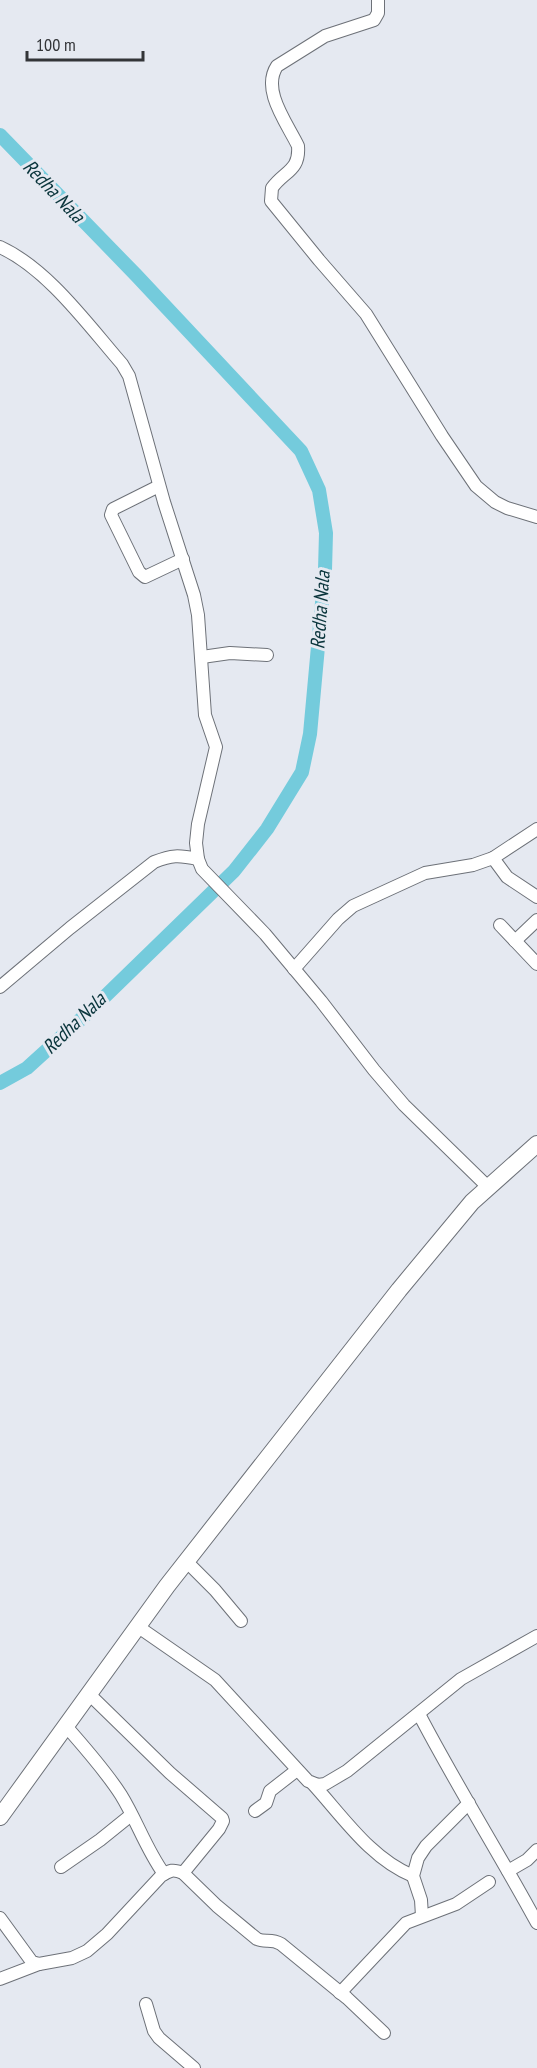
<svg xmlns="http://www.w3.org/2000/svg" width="537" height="2068" viewBox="0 0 537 2068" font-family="'PT Sans Narrow',sans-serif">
<rect width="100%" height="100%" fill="#e5e9f1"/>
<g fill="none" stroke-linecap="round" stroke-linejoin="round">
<path stroke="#74cbdc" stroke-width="14" d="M 0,135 L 136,275 L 301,451 L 319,490 L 326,533 L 325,570 L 310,734 L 302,772 L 267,829 L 234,871 L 91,1010 L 27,1068 L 0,1083"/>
<defs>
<g id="minor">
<path d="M 378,0 L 378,13 L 374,20 L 325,36 L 277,66 C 261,90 287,123 298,146 C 300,171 284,171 272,188 L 271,201 L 319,260 L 366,314 L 442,436 L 476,486 L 495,502 L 507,508 L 537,517"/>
<path d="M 0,247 C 48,269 88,325 122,364 L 129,376 L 164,502 L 194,595 L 198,615 L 205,715 L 216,747 L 198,824 L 196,843 L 198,859 L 202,869 L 265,934 L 321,1001 L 374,1070 L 404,1105 L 488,1187"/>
<path d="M 159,486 L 113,509 L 111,515 L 139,572 L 145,577 L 183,559"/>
<path d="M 202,657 L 230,653 L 267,655"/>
<path d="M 493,858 L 507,877 L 537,897"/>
<path d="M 500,925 L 537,964"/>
<path d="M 515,941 L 537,920"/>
<path d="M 294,969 L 338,919 L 353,906 L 425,873 L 473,865 L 493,858 L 537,829"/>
<path d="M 0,987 L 70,928 L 154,862 C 172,855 178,855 198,859"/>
<path d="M 186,1561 L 215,1590 L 241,1621"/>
<path d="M 137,1626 L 215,1680 L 308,1781 L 318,1785 L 325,1784 L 347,1771 L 461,1679 L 537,1636"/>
<path d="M 88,1693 L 170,1773 L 222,1818 L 223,1821 L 219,1829 L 183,1873"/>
<path d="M 419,1714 C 456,1785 499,1853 537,1923"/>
<path d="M 65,1725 C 85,1748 105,1770 121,1795 C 137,1821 146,1849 164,1874"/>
<path d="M 313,1784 C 343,1817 371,1859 413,1876"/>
<path d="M 255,1811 L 266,1803 L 270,1791 L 297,1770"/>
<path d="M 61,1867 L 100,1840 L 131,1815"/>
<path d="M 508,1871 L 527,1860 L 537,1850"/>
<path d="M 422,1916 L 421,1900 L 413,1876 L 418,1858 L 426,1846 L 469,1803"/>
<path d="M 0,1918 L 32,1962 L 39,1964 L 72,1958 L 87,1951 L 107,1934 L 161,1876 C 170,1870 173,1869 183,1873 L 217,1906 L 257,1939 C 265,1943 271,1938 281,1944 L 347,1998 L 384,2033"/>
<path d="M 0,1979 L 39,1964"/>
<path d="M 340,1993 L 406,1923 L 456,1904 L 489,1882"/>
<path d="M 146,2004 L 154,2031 L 159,2038 L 194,2068"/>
</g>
<path id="highway" d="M 0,1817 L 167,1586 L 399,1290 L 472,1202 L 537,1144"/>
</defs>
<use href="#minor" stroke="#6d7178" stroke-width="14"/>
<use href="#highway" stroke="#6d7178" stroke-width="18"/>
<use href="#minor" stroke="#fff" stroke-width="12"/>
<use href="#highway" stroke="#fff" stroke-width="16"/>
</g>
<g text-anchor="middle" stroke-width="6" stroke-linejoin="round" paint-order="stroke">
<g font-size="20" font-style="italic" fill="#0a353c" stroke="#e5e9f1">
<text transform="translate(54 191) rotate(46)" y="7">Redha Nala</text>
<text transform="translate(320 610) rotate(-86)" y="7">Redha Nala</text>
<text transform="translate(74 1023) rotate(-44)" y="7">Redha Nala</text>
</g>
</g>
<path d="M27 51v9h116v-9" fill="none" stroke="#333538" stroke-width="3"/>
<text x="36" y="51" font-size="18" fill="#333538" stroke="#e5e9f1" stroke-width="4.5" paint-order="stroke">100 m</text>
</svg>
